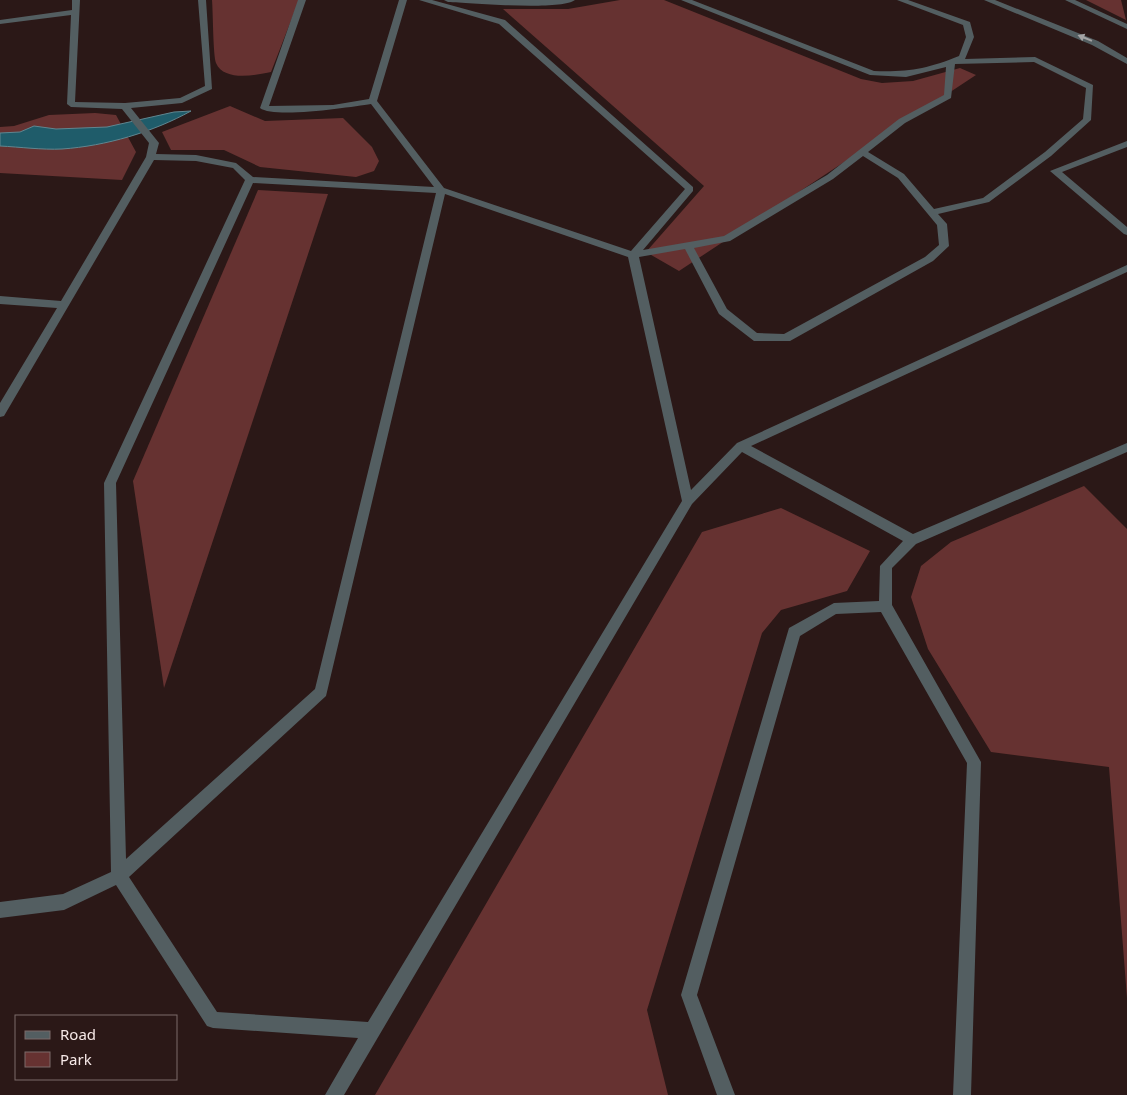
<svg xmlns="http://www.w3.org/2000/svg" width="1127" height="1095" viewBox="0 0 1127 1095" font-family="'Noto Sans',sans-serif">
<rect width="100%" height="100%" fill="#2b1817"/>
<g fill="#663231">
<path d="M 212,0 L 299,0 L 271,72 C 256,75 224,82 216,63 C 213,55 213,12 212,0 Z"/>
<path d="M 620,0 L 664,0 L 861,79 L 882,83 L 913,81 L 960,68 L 976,75 L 679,271 L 646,252 L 704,186 L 503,9 L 568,9 Z"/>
<path d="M 1086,0 L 1121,0 L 1126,20 Z"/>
<path d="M 230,106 L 265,121 L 343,118 L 372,147 L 379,161 L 374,171 L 356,177 L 260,167 L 224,150 L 171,150 L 162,132 Z"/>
<path d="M 95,113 L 116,115 L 136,152 L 122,180 L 0,173 L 0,127 L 14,126 L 49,115 Z"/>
<path d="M 258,190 L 328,194 L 164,688 L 133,481 Z"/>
<path d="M 1084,486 L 1127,529 L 1127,998 L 1109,767 L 991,752 L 928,649 L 911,597 L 921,566 L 951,542 Z"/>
<path d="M 781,508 L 870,551 L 847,591 L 781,610 L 762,633 L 647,1010 L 668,1095 L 375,1095 L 702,532 Z"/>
</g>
<path fill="#1f5c6a" stroke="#608690" d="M 191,111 C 153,132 106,146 62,149 C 42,150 20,147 0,146 L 0,133 L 20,132 L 34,126 L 56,129 L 107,127 L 174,112 Z"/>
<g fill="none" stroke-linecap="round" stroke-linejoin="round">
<g fill="#535e61" fill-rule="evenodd">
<path d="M 72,0 L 80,0 L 75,102 L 125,103 L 180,98 L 205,86 L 198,0 L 206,0 L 212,89 L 182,103 L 131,108 L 159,143 L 156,154 L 196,155 L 236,163 L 253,177 L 434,187 L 371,104 C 351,107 274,119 260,108 L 298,0 L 306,0 L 269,106 L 333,105 L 369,99 L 399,0 L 407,0 L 377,101 L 444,188 L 631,251 L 685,189 L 499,24 L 419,0 L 432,0 L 505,20 L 693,187 L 693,191 L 643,250 L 724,236 L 827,175 L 899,119 L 944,95 L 946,67 L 906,77 L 870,75 L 681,0 L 692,0 L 874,71 C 909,72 927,69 959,56 L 966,37 L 963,25 L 897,0 L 908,0 L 970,22 L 974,37 L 965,59 L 1035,57 L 1093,85 L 1091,120 L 1051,156 L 989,202 L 938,214 L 947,224 L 949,246 L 933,261 L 790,341 L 754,341 L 719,314 L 685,249 L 639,257 L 691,490 L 737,443 L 1127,265 L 1127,272 L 751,446 L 913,534 L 1127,443 L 1127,452 L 916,544 L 892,568 L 892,605 L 981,762 L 971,1095 L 953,1095 L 967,763 L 881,612 L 836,614 L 800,636 L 697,995 L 735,1095 L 717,1095 L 681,995 L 789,628 L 834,603 L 879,601 L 880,566 L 903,541 L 742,452 L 692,504 L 344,1095 L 325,1095 L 358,1038 L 213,1028 L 207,1026 L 116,885 L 64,910 L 0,918 L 0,902 L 63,894 L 111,872 L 104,483 L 245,180 L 233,168 L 196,161 L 154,160 L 4,416 L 0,417 L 0,403 L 57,308 L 0,304 L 0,296 L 61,301 L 146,157 L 149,143 L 122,109 L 71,107 L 67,104 L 71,15 L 0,24 L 0,20 L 72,10 ZM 1034,62 L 1086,88 L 1083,119 L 1045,152 L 983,198 L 934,209 L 904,174 L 868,152 L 905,123 L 951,98 L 955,64 ZM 863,156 L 898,178 L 937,225 L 939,245 L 925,257 L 784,334 L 757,333 L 727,309 L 694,248 L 730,241 L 833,179 ZM 253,183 L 436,193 L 315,689 L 126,859 L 116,483 ZM 445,194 L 628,257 L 682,501 L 368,1022 L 217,1012 L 129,877 L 326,696 Z"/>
<path d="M 444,0 L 575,0 C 560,11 471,3 448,2 Z"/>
<path d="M 984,0 L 995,0 L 1098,41 L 1127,58 L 1127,64 L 1092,45 Z"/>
<path d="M 1065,0 L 1075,0 L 1127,24 L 1127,29 Z"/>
<path d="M 1127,141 L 1127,147 L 1062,172 L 1127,227 L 1127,235 L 1124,234 L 1050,171 Z"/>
</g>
</g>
<defs><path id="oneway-solid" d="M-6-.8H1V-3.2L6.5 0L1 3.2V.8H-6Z" transform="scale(1.25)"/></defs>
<use fill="#a4a3a4" href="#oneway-solid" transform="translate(1085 38) rotate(-158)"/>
<rect x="15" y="1015" width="162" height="65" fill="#2b1817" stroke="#7c6b6a"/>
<rect x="25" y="1031" width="25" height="8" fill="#535e61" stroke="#7c6b6a"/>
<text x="60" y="1040" font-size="15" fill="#f6e8e7">Road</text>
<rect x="25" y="1052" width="25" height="15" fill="#663231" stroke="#7c6b6a"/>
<text x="60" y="1065" font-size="15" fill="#f6e8e7">Park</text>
</svg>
